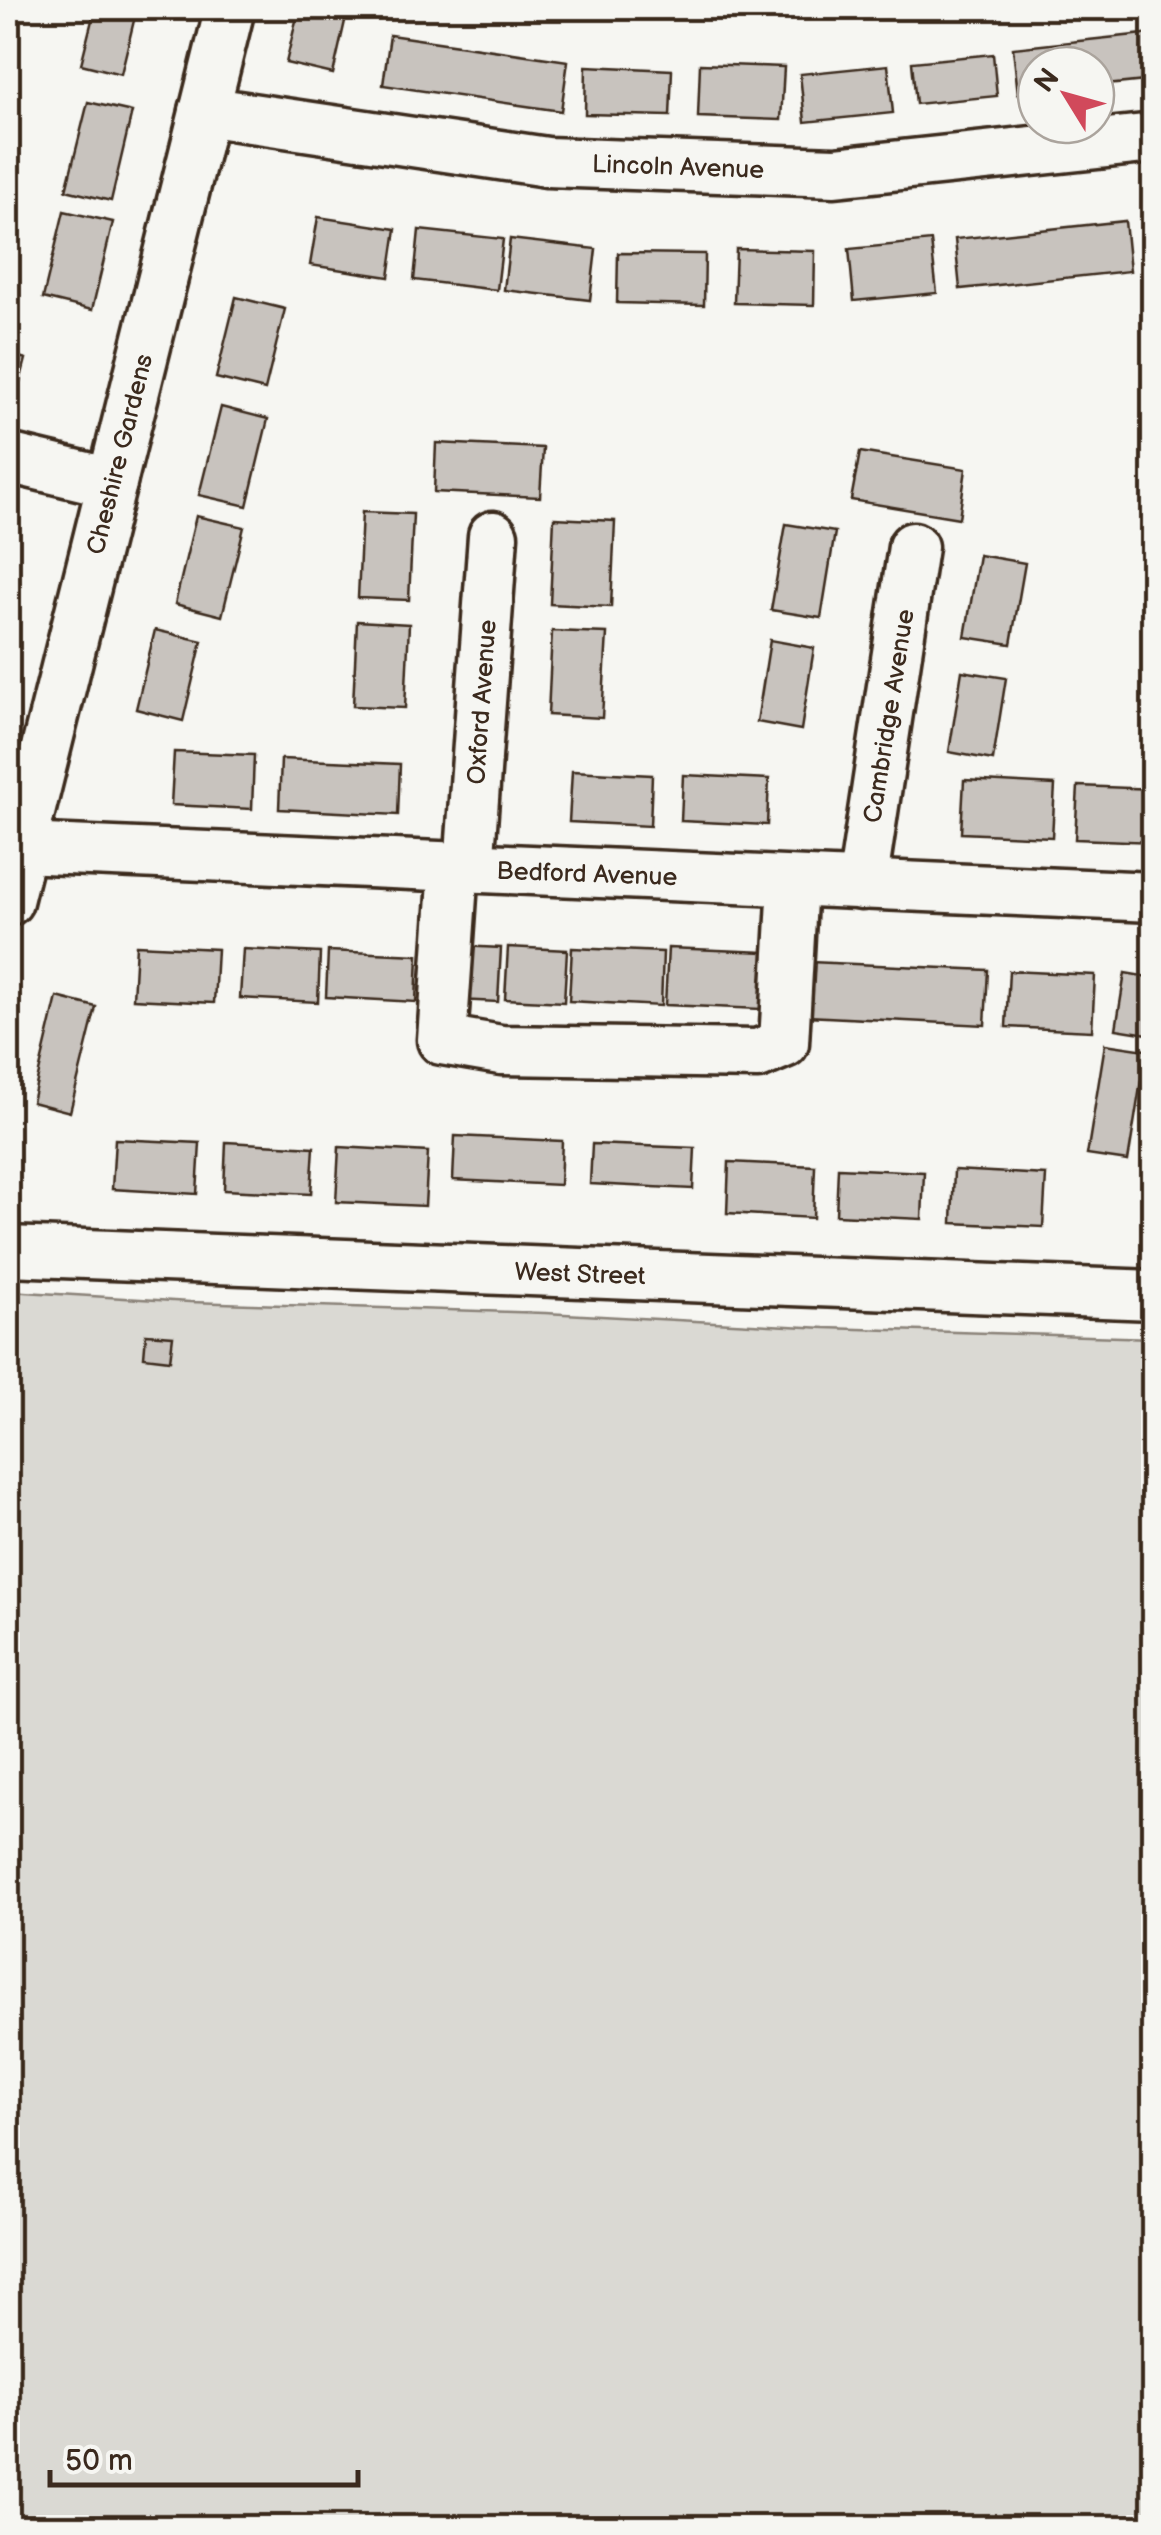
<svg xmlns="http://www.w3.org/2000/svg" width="1161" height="2535" viewBox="0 0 1161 2535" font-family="'Balsamiq Sans',sans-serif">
<rect width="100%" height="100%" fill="#f6f6f2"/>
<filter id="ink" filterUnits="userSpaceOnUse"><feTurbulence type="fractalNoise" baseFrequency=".01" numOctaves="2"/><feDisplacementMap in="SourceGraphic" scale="20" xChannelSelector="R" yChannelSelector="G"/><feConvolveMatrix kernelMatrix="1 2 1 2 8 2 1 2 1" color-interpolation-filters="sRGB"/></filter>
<g filter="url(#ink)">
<path fill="#dad9d3" stroke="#8a8278" stroke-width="2.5" d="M 8,1291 L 190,1302 L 545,1313 L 825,1328 L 1153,1338 L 1153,2527 L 8,2527 Z"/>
<g fill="#c8c3be" stroke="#3b2a1e" stroke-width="2.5">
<path d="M 95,8 L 137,8 L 121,74 L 81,64 Z"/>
<path d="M 299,8 L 348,8 L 333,74 L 286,63 Z"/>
<path d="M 1154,33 L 1154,80 L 1096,86 L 1096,65 L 1036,65 L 1036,92 L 1018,94 L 1013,48 Z"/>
<path d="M 390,35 L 568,61 L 561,111 L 383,85 Z"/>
<path d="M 993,54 L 997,96 L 916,104 L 912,62 Z"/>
<path d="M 700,64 L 784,67 L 781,120 L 698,117 Z"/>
<path d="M 888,65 L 893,113 L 805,122 L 800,74 Z"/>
<path d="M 586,66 L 672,70 L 670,116 L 585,114 Z"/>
<path d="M 88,102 L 132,112 L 111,201 L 66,190 Z"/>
<path d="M 64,211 L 113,222 L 92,310 L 43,298 Z"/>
<path d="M 318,217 L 396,229 L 389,277 L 310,265 Z"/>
<path d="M 1125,221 L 1130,271 L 960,289 L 955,239 Z"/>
<path d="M 419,230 L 503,239 L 497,290 L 414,280 Z"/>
<path d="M 510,239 L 596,249 L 590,300 L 504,290 Z"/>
<path d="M 931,241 L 937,293 L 854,301 L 849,249 Z"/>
<path d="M 736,249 L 815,251 L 814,305 L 734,303 Z"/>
<path d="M 618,253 L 705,254 L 704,305 L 617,303 Z"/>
<path d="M 236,297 L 285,309 L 265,390 L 216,378 Z"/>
<path d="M 8,354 L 26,359 L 13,409 L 8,408 Z"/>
<path d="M 221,407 L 268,419 L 247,506 L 199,495 Z"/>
<path d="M 436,443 L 543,448 L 540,497 L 434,492 Z"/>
<path d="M 860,452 L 966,469 L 959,518 L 851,500 Z"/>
<path d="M 362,512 L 413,514 L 409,600 L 358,598 Z"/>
<path d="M 196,516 L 244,527 L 222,616 L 175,604 Z"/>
<path d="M 554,518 L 615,521 L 611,607 L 550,604 Z"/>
<path d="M 786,524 L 835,532 L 821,618 L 771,610 Z"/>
<path d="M 979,555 L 1025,563 L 1011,644 L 965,637 Z"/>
<path d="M 357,621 L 409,624 L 405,708 L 353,706 Z"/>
<path d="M 155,630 L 202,641 L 183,721 L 136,709 Z"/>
<path d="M 552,631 L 607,633 L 602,718 L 548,715 Z"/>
<path d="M 770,640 L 814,648 L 801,730 L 757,722 Z"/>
<path d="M 962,671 L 1006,678 L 993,760 L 949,752 Z"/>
<path d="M 174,752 L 254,755 L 252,809 L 171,805 Z"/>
<path d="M 281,759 L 400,764 L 398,815 L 279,809 Z"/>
<path d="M 572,771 L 652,775 L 650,826 L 569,822 Z"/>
<path d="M 683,775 L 769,779 L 767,825 L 681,821 Z"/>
<path d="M 964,780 L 1055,785 L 1052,837 L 961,833 Z"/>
<path d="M 1078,786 L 1154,789 L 1154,842 L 1075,839 Z"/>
<path d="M 136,945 L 217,949 L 214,1003 L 133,999 Z"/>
<path d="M 460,946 L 501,948 L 498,1002 L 458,1000 Z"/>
<path d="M 508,947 L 567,950 L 564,1002 L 505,999 Z"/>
<path d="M 572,948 L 663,952 L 661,1006 L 569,1001 Z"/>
<path d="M 668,948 L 765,952 L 761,1009 L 665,1005 Z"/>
<path d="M 243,949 L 320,953 L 318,1002 L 240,998 Z"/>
<path d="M 328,951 L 418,955 L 416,1002 L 326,997 Z"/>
<path d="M 810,962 L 988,970 L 985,1025 L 807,1016 Z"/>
<path d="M 1009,971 L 1095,975 L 1092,1031 L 1006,1027 Z"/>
<path d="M 1125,973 L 1154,978 L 1154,1035 L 1116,1029 Z"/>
<path d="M 57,997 L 96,1007 L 70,1112 L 32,1102 Z"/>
<path d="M 1105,1044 L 1146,1050 L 1128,1161 L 1087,1155 Z"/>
<path d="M 455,1136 L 562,1141 L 560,1185 L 453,1180 Z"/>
<path d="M 115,1139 L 200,1143 L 197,1194 L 112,1189 Z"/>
<path d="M 226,1142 L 314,1147 L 311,1194 L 224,1190 Z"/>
<path d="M 592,1144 L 695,1148 L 693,1189 L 590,1184 Z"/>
<path d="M 339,1147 L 428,1152 L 425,1206 L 336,1202 Z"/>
<path d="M 729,1162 L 815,1166 L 813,1218 L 727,1213 Z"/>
<path d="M 838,1168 L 924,1172 L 922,1219 L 836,1215 Z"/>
<path d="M 954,1170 L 1046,1175 L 1043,1227 L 952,1223 Z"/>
<path d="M 146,1334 L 173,1336 L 170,1360 L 144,1357 Z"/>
</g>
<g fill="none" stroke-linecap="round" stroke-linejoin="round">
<defs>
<g id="minor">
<path d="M 204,111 L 547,162 L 835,172 L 1154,138"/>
<path d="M 8,458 L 112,483"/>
<path d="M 21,848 L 1154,897"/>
<path d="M 454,867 L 442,1040 L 501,1050 L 758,1054 L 784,1043 L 793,882"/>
<path d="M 469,868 L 493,536"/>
<path d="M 862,885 L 913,547"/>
<path d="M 8,901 L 230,8"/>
<path d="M 8,1251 L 1154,1295"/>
</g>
</defs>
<use href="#minor" stroke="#3b2a1e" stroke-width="55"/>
<use href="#minor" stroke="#f6f6f2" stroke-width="48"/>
</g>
</g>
<g text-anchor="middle" stroke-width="9" stroke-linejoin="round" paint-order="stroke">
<g font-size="25" fill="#3b2a1e" stroke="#f6f6f2">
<text transform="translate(678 166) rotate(2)" y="9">Lincoln Avenue</text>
<text transform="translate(119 454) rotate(-76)" y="9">Cheshire Gardens</text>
<text transform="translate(481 702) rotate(-86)" y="9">Oxford Avenue</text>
<text transform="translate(888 716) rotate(-81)" y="9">Cambridge Avenue</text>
<text transform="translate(587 873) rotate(2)" y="9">Bedford Avenue</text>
<text transform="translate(580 1273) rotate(2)" y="9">West Street</text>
</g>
</g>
<rect width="1161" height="2535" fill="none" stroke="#f6f6f2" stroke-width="40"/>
<rect x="20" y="20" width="1121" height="2495" fill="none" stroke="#3b2a1e" stroke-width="4" filter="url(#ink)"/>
<g transform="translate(1066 95) rotate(307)"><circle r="48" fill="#f6f6f2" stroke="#aba49d" stroke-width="2.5"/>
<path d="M0-8L18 38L0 25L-18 38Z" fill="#d1495b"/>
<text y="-15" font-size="28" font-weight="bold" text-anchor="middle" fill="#3b2a1e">N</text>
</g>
<path d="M50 2470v15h308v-15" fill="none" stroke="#3b2a1e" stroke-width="5"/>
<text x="65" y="2470" font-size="30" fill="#3b2a1e" stroke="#f6f6f2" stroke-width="8" paint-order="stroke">50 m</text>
</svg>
